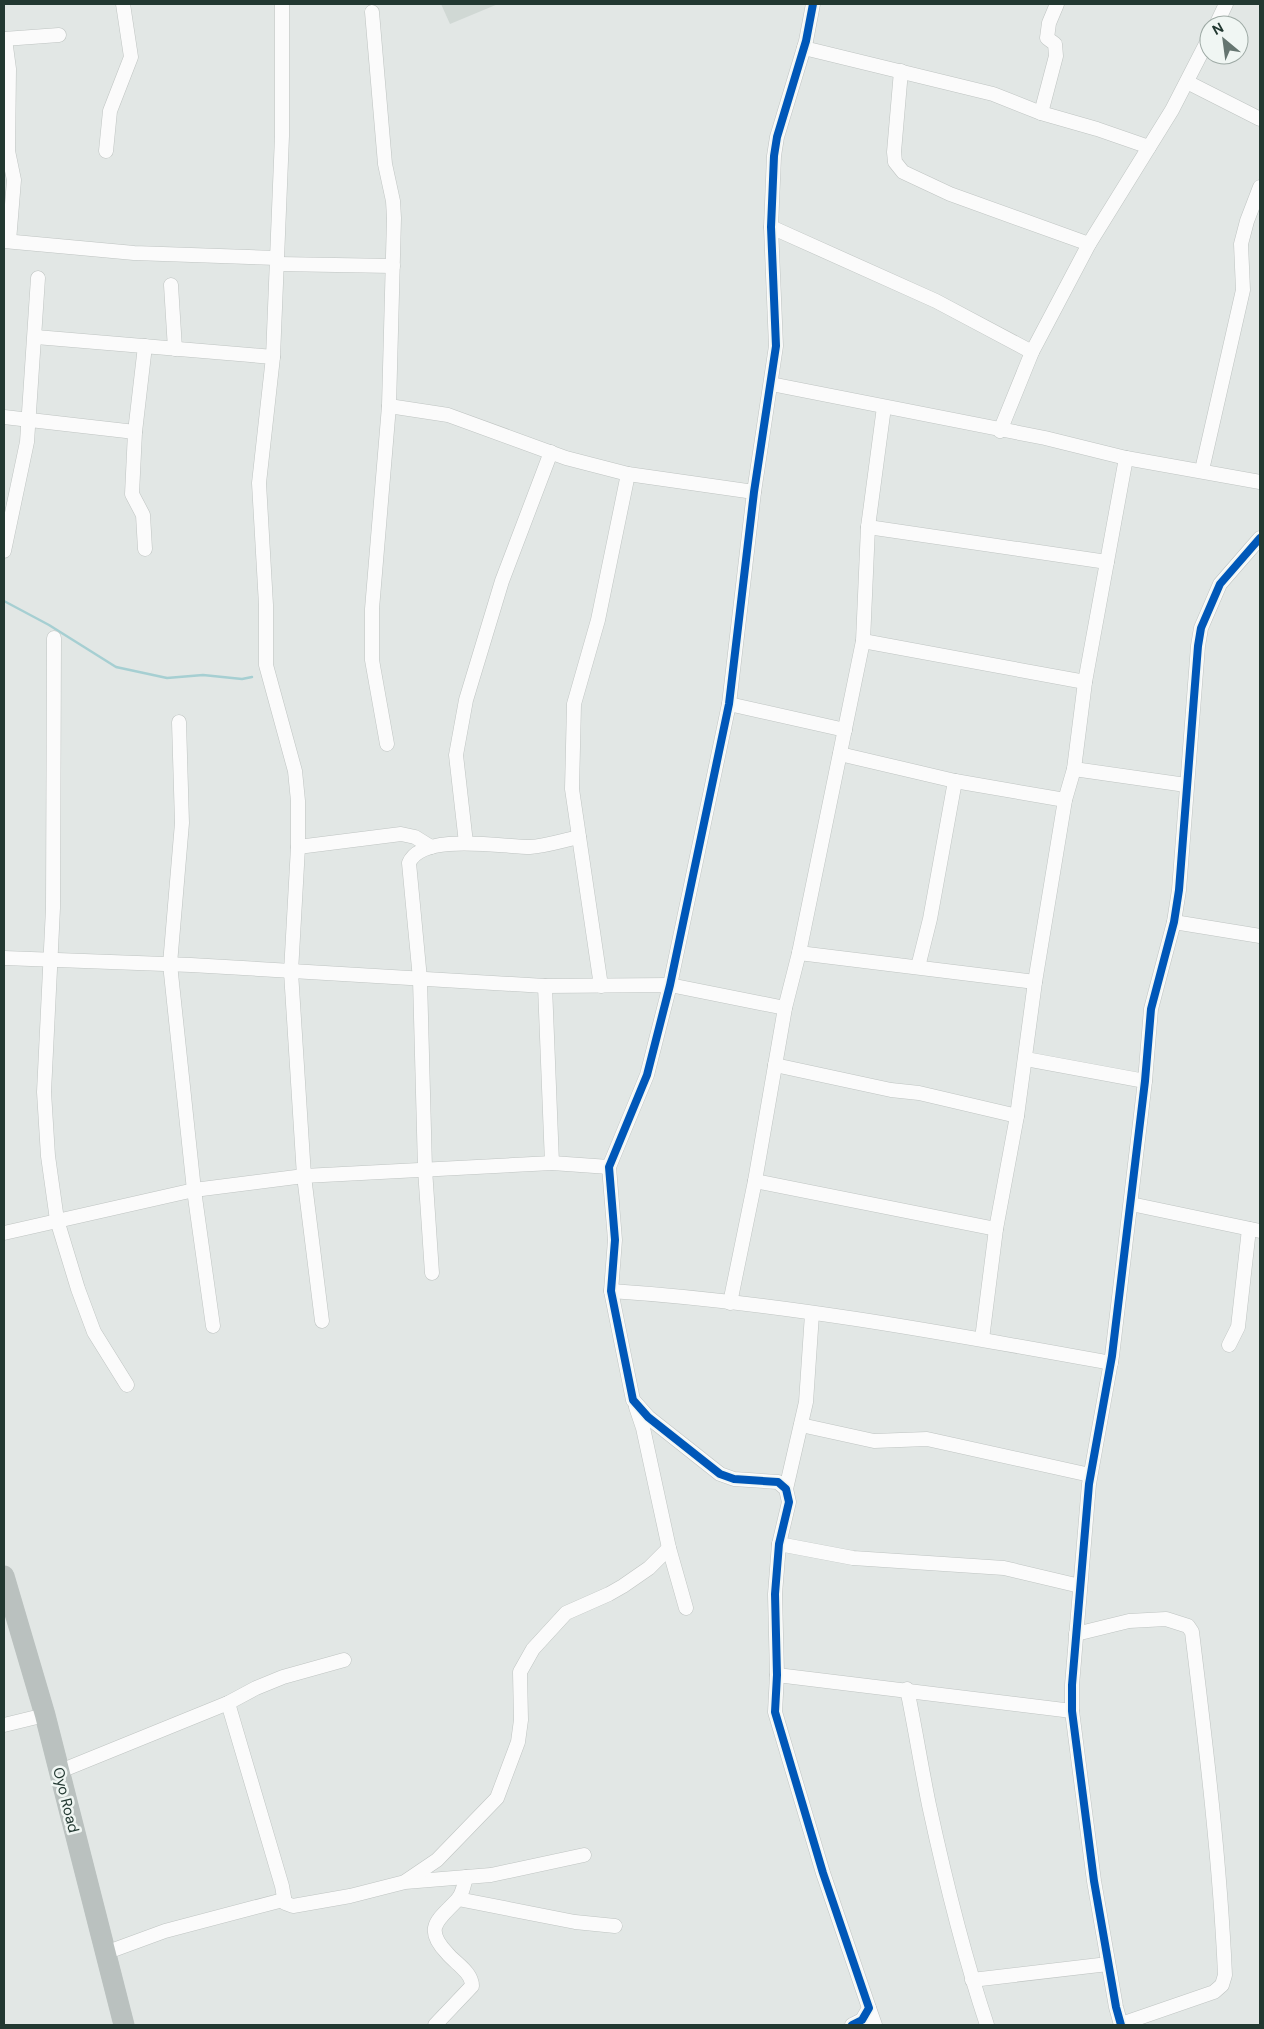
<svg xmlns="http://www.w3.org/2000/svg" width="1264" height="2029" viewBox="0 0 1264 2029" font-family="'DM Sans',sans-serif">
<rect width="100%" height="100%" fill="#e2e7e5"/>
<path fill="#d0d8d4" d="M 441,4 L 498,4 L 450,24 Z"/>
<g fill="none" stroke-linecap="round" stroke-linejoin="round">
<path stroke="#a6cfd2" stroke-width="2.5" d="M 4,601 L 49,625 L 116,667 L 167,678 L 203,675 L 242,679 L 252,677"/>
<defs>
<g id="minor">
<path d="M 282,4 L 282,136 L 273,357 L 259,483 L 266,605 L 266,665 L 295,771 L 298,801 L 298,847 L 291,972 L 304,1176 L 322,1321"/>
<path d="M 813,4 L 806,41 L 777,137 L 774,156 L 771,227 L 776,346 L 754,492 L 729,704 L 670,985 L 647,1075 L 609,1167 L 615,1240 L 611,1291 L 633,1400 L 648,1417 L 720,1474 L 734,1479 L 778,1482 L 786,1489 L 789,1502 L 779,1544 L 775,1594 L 777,1675 L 775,1712 L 823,1873 L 869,2008 L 862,2020 L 852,2025"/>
<path d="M 372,12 L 385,164 L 393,201 L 394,218 L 389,406 L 372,609 L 372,660 L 387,744"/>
<path d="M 1216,25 L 1226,4"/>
<path d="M 4,39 L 59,35"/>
<path d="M 5,39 L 9,69 L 8,151 L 14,180 L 9,241"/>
<path d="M 804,48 L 993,94 L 1041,113 L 1097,129 L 1149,147"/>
<path d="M 901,71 L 894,152 L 895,162 L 903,172 L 950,194 L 1089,244"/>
<path d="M 1187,82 L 1260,119"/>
<path d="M 1041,113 L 1056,56 L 1055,44 L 1047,38 L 1049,23 L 1057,4"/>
<path d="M 106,151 L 110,111 L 131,57 L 123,4"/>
<path d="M 771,227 L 936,301 L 1032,352"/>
<path d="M 4,241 L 134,253 L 277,258"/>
<path d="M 278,264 L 393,266"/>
<path d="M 171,285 L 175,349"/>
<path d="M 36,337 L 273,357"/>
<path d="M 771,384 L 1045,438 L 1126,458 L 1260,482"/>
<path d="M 389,406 L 448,415 L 566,458 L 628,474 L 754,492"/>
<path d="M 4,417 L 135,432"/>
<path d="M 1000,431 L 1032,352 L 1089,244 L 1172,110 L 1209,38"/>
<path d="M 1202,470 L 1243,290 L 1241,244 L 1247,221 L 1260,187"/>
<path d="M 868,527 L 1107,562"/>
<path d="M 145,549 L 143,515 L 132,494 L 135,432 L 145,346"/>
<path d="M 4,551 L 27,442 L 38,278"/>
<path d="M 54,638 L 53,908 L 44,1092 L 48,1156 L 57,1220 L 78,1289 L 94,1332 L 127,1385"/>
<path d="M 863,641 L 1085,682"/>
<path d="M 729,704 L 845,730"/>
<path d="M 179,722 L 182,823 L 170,964 L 194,1190 L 213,1326"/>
<path d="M 840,754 L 955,781 L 1065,800"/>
<path d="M 1074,769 L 1186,785"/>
<path d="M 466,843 L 456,755 L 466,700 L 502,581 L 551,452"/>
<path d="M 298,847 L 401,834 L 415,837 L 431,847"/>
<path d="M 1174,922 L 1260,936"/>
<path d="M 799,953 L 1035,982"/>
<path d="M 4,958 L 191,965 L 545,986 L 670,985 L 785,1008"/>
<path d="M 918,967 L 930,919 L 955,781"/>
<path d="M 545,986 L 552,1163"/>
<path d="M 601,986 L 572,789 L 574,704 L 598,620 L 628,474"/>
<path d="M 1026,1059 L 1145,1081"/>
<path d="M 775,1065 L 891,1090 L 919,1093 L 1017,1116"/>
<path d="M 755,1181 L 996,1229"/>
<path d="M 1131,1204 L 1260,1231"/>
<path d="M 4,1233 L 194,1190 L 304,1176 L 552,1163 L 609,1167"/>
<path d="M 432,1273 L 425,1169 L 420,979 L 409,863 C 422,832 503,847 530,847 C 546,846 564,840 579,837"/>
<path d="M 611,1291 C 778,1302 946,1333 1111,1363"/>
<path d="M 730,1303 L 755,1181 L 785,1008 L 799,953 L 863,641 L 868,527 L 884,407"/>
<path d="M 982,1339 L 996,1229 L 1017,1116 L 1035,982 L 1065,800 L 1074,769 L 1085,682 L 1126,458"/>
<path d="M 1229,1345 L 1238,1327 L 1249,1229"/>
<path d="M 636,1407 L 643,1428 L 669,1548 L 686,1608"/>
<path d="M 801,1425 L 874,1441 L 927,1439 L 1090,1475"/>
<path d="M 786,1489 L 806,1402 L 812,1314"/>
<path d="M 779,1544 L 853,1558 L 1004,1568 L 1080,1586"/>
<path d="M 1076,1634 L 1129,1621 L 1166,1619 L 1188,1626 L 1192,1632 C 1206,1746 1220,1861 1225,1975 L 1222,1985 L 1214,1992 L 1121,2024"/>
<path d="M 777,1675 L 1072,1711"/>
<path d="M 907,1689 C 915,1727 921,1766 929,1805 C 945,1879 963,1953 987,2025"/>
<path d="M 228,1703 L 282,1886 L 285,1903 L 293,1906 L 350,1896 L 405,1882 L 491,1875 L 584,1855"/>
<path d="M 4,1725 L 45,1715"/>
<path d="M 58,1772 L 228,1703 L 256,1688 L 283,1677 L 344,1660"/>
<path d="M 406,1881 L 437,1860 L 497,1798 L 518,1742 L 521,1720 L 520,1672 L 533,1649 L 566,1613 L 609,1594 L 623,1586 L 649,1568 L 669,1548"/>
<path d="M 458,1899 L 575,1922 L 615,1926"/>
<path d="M 105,1953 L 165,1931 L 283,1900"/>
<path d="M 972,1980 L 1108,1964"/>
<path d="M 869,2008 L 875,2025"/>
<path d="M 435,2025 L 472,1986 C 472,1972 455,1963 447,1953 C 422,1927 440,1919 458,1899 C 463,1893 464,1884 466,1877"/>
<path d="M 1121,2025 L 1116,2007 L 1094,1881 L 1072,1711 L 1072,1685 L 1089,1484 L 1112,1356 L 1145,1081 L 1151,1009 L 1174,922 L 1179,890 L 1198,646 L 1201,628 L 1220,584 L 1260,538"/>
</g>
<path id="highway" d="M 4,1576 L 45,1715 L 124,2025"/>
</defs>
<use href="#minor" stroke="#bfc4c2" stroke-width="15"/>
<use href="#highway" stroke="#bcc3c1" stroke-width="21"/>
<use href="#minor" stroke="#fbfbfb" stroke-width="14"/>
<use href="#highway" stroke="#bac1bf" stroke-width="20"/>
<defs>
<g id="cycleway">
<path d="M 813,4 L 806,41 L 777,137 L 774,156 L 771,227 L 776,346 L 754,492 L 729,704 L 670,985 L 647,1075 L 609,1167 L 615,1240 L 611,1291 L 633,1400 L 648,1417 L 720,1474 L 734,1479 L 778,1482 L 786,1489 L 789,1502 L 779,1544 L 775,1594 L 777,1675 L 775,1712 L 823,1873 L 869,2008 L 862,2020 L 852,2025"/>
<path d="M 1121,2025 L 1116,2007 L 1094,1881 L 1072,1711 L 1072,1685 L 1089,1484 L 1112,1356 L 1145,1081 L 1151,1009 L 1174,922 L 1179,890 L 1198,646 L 1201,628 L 1220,584 L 1260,538"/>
</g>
</defs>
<use href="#cycleway" stroke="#f0f6f3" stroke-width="11"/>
<use href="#cycleway" stroke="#0057b8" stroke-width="8"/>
</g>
<g text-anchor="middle" stroke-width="5" stroke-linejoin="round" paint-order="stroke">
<g font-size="15" fill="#223831" stroke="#f0f6f3">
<text transform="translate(66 1800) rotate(76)" y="5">Oyo Road</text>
</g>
</g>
<rect width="1264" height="2029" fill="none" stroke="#223831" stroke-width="10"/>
<g transform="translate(1224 40) rotate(331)"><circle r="24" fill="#f0f6f3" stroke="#9eaaa5"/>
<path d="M0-4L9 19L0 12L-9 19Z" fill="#657570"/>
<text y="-8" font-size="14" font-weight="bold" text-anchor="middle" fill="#223831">N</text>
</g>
</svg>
